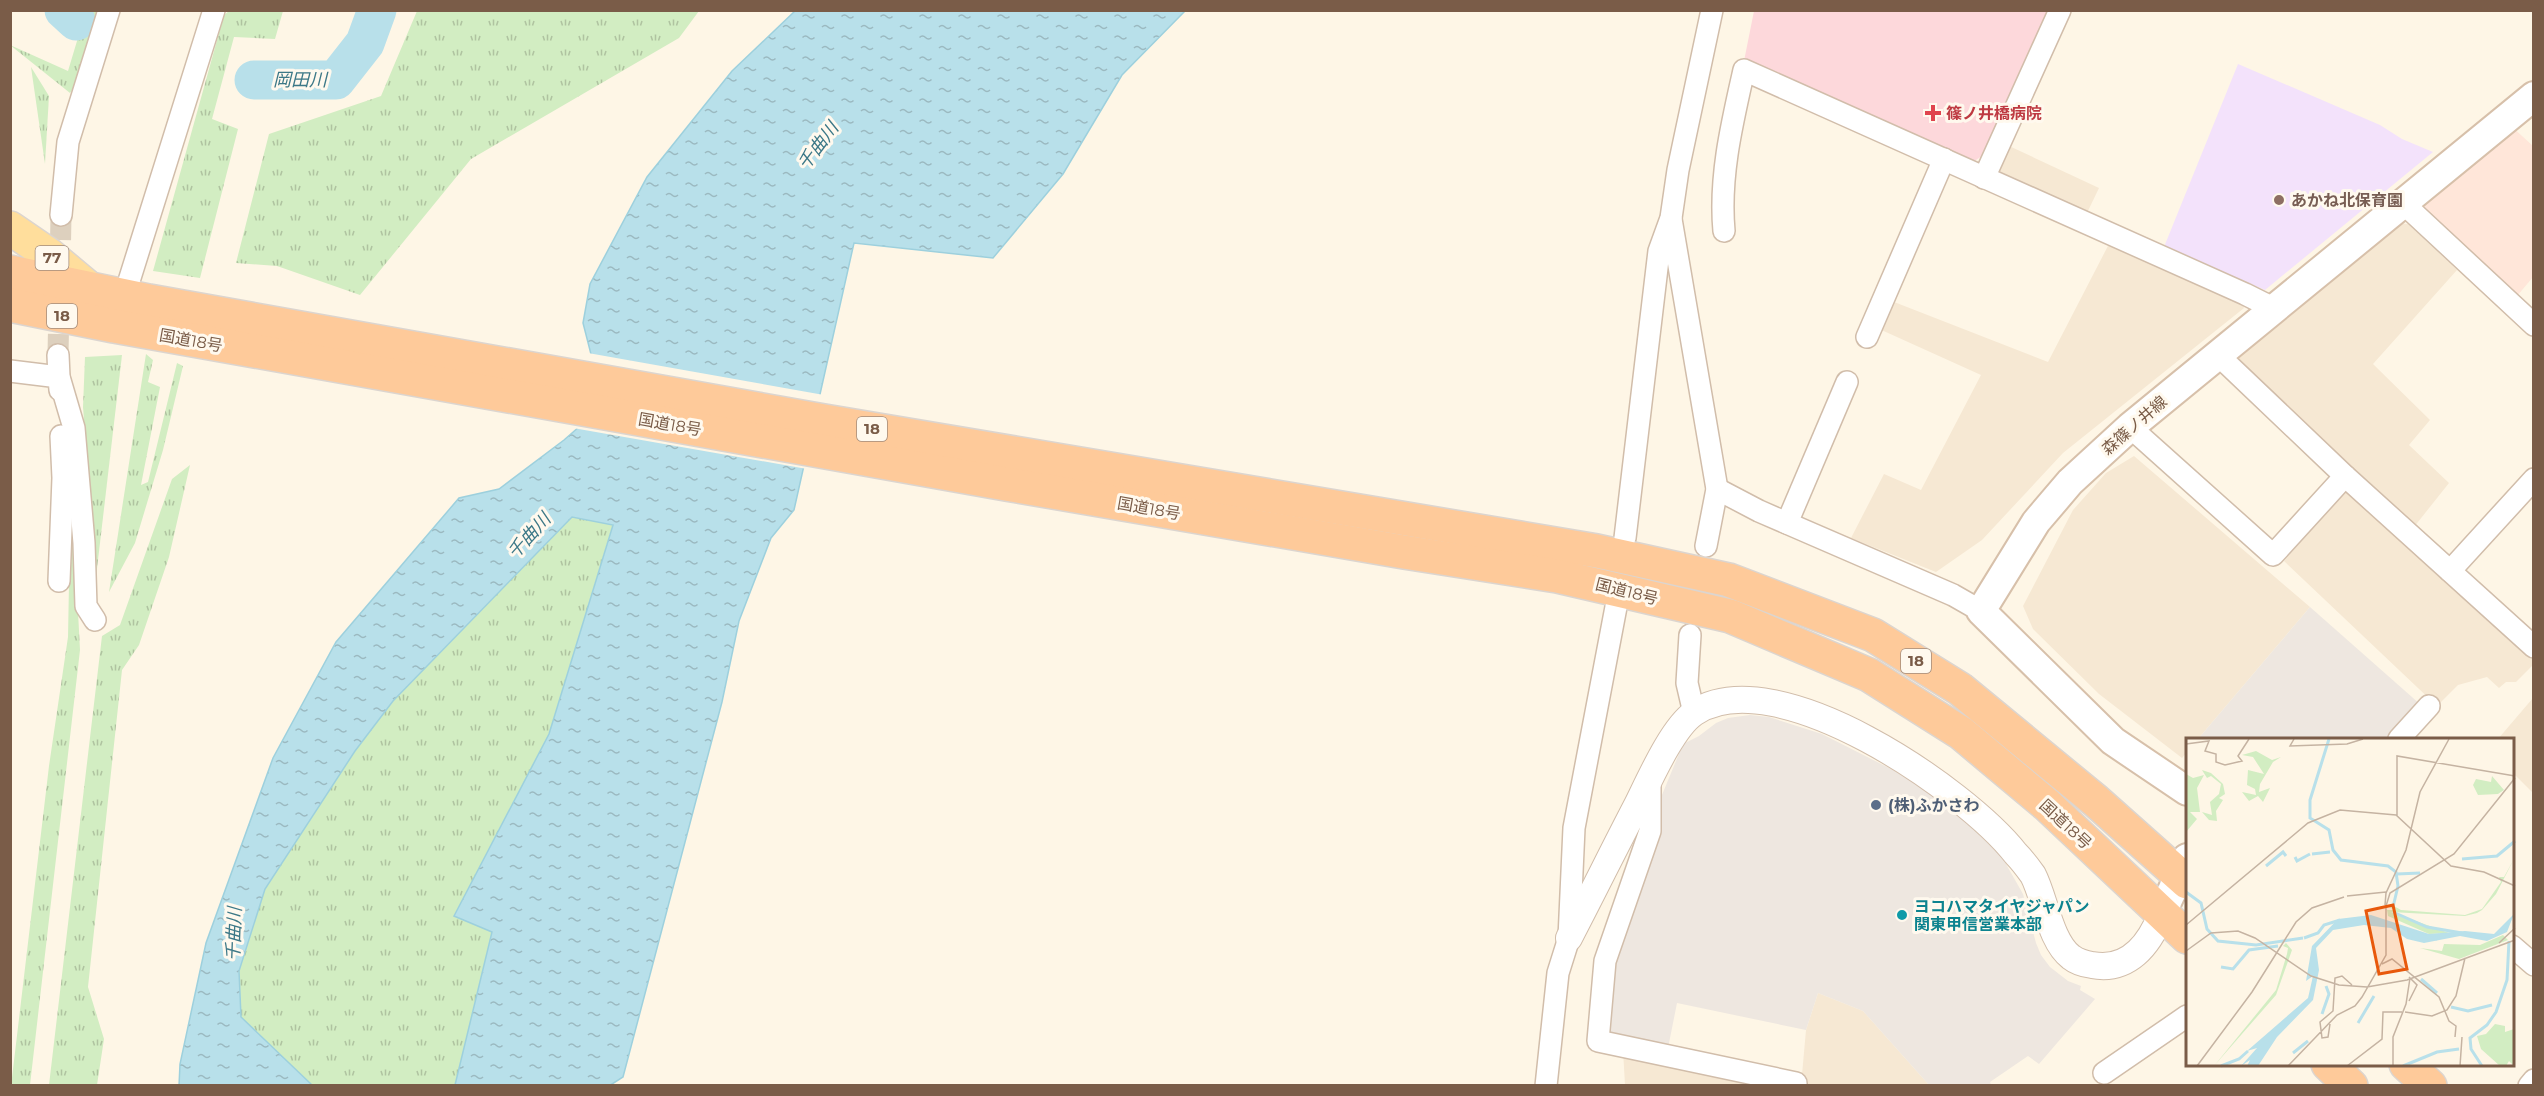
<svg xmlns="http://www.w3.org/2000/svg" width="2544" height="1096" viewBox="0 0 2544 1096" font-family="Montserrat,'Noto Sans JP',sans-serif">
<defs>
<pattern id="grass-tufts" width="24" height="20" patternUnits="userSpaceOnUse" patternTransform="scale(1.5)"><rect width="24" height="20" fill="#d2edc2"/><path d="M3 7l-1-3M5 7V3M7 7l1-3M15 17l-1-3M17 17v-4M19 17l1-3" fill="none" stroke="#afc3a0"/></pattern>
<pattern id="water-ripples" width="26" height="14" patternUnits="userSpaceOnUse" patternTransform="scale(1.5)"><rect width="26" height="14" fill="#b8e0ea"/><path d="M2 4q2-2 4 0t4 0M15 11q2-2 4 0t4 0" fill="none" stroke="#9bb9c0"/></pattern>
</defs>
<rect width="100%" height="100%" fill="#fef6e6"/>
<g fill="#f6e8d3">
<path d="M 2007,145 L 2099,188 L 2086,215 L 2000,178 L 1996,166 Z"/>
<path d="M 2396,223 L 2408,224 L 2457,270 L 2373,364 L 2430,420 L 2409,445 L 2449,483 L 2414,527 L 2229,359 Z"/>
<path d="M 2110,242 L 2241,301 L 2244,308 L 2063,453 L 1982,540 L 1936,572 L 1851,538 L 1884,474 L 1921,490 L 1981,375 L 1877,328 L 1889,300 L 2048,362 Z"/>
<path d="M 2134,456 L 2310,607 L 2198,739 L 2187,739 L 2187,752 L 2182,758 L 2099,694 L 2033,629 L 2023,606 L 2073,510 L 2106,473 Z"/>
<path d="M 2349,486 L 2533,655 L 2533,665 L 2516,682 L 2506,682 L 2499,688 L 2487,677 L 2458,685 L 2437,706 L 2284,561 Z"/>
<path d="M 2533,698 L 2533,793 L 2513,773 L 2512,739 L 2498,739 Z"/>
<path d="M 1818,993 L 1863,1011 L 1929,1085 L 1801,1086 L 1806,1030 Z"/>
<path d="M 1623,1050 L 1777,1085 L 1625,1085 Z"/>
</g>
<path fill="#ffe6d9" d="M 2511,126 L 2533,146 L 2533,277 L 2517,296 L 2422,209 L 2425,197 Z"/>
<g fill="#eee7e0">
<path d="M 2310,607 L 2421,705 L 2390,739 L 2198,739 Z"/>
<path d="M 1750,715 L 1769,717 L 1822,734 L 1893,770 L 1928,791 L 1959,815 L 2002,857 L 2023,894 L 2036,943 L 2041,955 L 2050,967 L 2068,981 L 2081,986 L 2080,990 L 2095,999 L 2039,1064 L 2028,1056 L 1990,1082 L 1991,1085 L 1929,1085 L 1863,1011 L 1818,993 L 1806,1030 L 1677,1003 L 1668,1048 L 1608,1036 L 1613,964 L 1657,807 L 1683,744 L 1699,736 L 1716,723 L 1728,718 Z"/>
</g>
<path fill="#f3e2fb" d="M 2238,64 L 2380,125 L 2402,139 L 2433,152 L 2265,290 L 2164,247 Z"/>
<path fill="#fdd8db" d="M 1754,11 L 2052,11 L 1988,152 L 1970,164 L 1744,61 Z"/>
<g fill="url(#grass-tufts)">
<path d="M 86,11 L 100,11 L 79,80 L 70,93 L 10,45 L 68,71 Z"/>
<path d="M 229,11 L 283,11 L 275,39 L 234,37 L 212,119 L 238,129 L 200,278 L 153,271 L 224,15 Z"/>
<path d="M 417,11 L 699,11 L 679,38 L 471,159 L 360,295 L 277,266 L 236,263 L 269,134 L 381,96 Z"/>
<path d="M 31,67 L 49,96 L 45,164 Z"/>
<path d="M 146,354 L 153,360 L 148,382 L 160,387 L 141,485 L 148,482 L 177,363 L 183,366 L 163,450 L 135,543 L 109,592 Z"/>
<path d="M 122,355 L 96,577 L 83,407 L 85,357 Z"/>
<path d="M 190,465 L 169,557 L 139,645 L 122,670 L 88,987 L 104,1039 L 97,1085 L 49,1085 L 102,636 L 120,625 L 172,479 Z"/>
<path d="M 71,477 L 80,650 L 30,1085 L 11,1086 L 49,766 L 68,637 Z"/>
<path d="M 572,517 L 613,524 L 549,734 L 454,916 L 492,932 L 455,1085 L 312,1085 L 241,1017 L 239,971 L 265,889 L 355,751 L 393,701 Z"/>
</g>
<path fill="url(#water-ripples)" stroke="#9dd0dd" stroke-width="1.5" d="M 795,11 L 1185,11 L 1122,75 L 1063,174 L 993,258 L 854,243 L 794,510 L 771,538 L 739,621 L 722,702 L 623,1077 L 609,1086 L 455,1085 L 492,932 L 454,916 L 549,734 L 613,525 L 572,517 L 393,701 L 355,751 L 265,889 L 239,971 L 241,1017 L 312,1085 L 179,1086 L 180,1064 L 206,943 L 273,758 L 336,642 L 459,498 L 499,489 L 564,440 L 604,405 L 583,323 L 590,284 L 647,177 L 732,71 Z"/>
<path fill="#fef6e6" d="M 588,353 L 824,395 L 807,469 L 573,428 L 600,404 Z"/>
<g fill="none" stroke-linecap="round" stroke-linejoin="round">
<g stroke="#b8e0ea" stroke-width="39">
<path d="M 64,10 L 76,21"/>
<path d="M 254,80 L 336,80 L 365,43 L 377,10"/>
</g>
<g stroke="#ddd0be" stroke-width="21" stroke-dasharray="21 10" stroke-linecap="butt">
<path d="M 60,271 L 61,215"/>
<path d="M 58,355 L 59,303"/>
</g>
<defs>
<g id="minor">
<path d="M 1984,178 L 2060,10"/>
<path d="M 2404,204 L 2534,325"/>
<path d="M 61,215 L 68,142 L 109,10"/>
<path d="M 1671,219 L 1717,489 L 1706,546"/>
<path d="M 1724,231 C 1719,177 1732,123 1744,70 L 2245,294 L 2275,309"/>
<path d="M 124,297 L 214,10"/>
<path d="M 1867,337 L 1944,159"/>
<path d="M 58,355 L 59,377 L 74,428 L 84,543 L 86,606 L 95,620"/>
<path d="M 2218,355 L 2345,476 L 2534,647"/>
<path d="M 10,371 L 59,377 L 60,390"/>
<path d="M 2130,427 L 2273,555 L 2345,476"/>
<path d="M 1717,489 L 1759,511 L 1953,595 L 1981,611"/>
<path d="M 1787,523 L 1847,382"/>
<path d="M 1625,538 L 1659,251 L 1671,218 L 1678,170 L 1712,10"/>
<path d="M 2450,571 L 2534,479"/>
<path d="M 59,581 L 63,478 L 61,436"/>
<path d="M 1690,635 L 1687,683 L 1694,713"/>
<path d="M 2399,739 L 2429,706"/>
<path d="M 1650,780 L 1650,831 L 1605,961 L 1598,1041 L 1796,1083 L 1796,1086"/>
<path d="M 2512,946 L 2534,965"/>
<path d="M 2104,1073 L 2187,1016"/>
<path d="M 1546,1086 L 1558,973 L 1569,938 L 1574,828 L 1616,607"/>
<path d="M 2529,1086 L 2534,1080"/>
</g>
<path id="tertiary" d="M 1569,938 C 1592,894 1614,849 1637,805 C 1649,781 1672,728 1694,713 C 1775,658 1966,790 2016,854 C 2022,860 2028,868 2033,875 C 2045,898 2050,941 2071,957 C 2076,961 2085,964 2092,965 C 2128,972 2149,945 2161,915"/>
<g id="secondary">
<path d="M 2187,791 L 2113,741 L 1981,611 L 2036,522 L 2070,482 L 2130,427 L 2534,96"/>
<path d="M 2161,915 L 2187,858"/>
</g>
<path id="primary" d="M 10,228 L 48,254 L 91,290"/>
<g id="trunk">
<path d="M 10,272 L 149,301 L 824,421 L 1597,551 L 1729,580 L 1873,635 L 1960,689 L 2096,801 L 2187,882"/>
<path d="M 10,305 L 114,326 L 1006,484 L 1404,552 L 1557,576 L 1730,616 L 1869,675 L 1961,733 L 2047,805 L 2187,937"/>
<path d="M 2328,1064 L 2351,1086"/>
<path d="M 2406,1064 L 2430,1086"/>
</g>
</defs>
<use href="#minor" stroke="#d1bdaa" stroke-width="24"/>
<use href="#tertiary" stroke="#d1bdaa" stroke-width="28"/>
<use href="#secondary" stroke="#d7c0aa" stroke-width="32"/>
<use href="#primary" stroke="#dcd5cf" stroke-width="36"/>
<use href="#trunk" stroke="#dcd5cf" stroke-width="36"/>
<use href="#minor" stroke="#fff" stroke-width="21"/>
<use href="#tertiary" stroke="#fff" stroke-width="26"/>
<use href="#secondary" stroke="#fff" stroke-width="28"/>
<use href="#primary" stroke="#ffde9c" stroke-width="33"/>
<use href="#trunk" stroke="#feca9a" stroke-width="33"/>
</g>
<path fill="#e0444e" stroke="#fff9ee" stroke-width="2" d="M1930 104h6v6h6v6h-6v6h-6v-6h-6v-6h6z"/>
<circle fill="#8d6e63" stroke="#fff9ee" stroke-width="2" cx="2279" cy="200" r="6"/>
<circle fill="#5c6f8a" stroke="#fff9ee" stroke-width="2" cx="1876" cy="805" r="6"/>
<circle fill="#0f9aa8" stroke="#fff9ee" stroke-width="2" cx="1902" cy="915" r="6"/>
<g text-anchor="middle" stroke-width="6" stroke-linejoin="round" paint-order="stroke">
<g fill="#fff9ee" stroke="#a28b7a" stroke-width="1.5">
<rect x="35.5" y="246" width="33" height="24" rx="4.5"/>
<rect x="47" y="304" width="30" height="24" rx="4.5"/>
<rect x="857" y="417" width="30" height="24" rx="4.5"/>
<rect x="1901" y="649" width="30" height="24" rx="4.5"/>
</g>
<g font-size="15" font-weight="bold" fill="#7a5c48">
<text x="52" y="263">77</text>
<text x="62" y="321">18</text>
<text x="872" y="434">18</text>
<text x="1916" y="666">18</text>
</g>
<g font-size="16" font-weight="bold" fill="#be3a42" stroke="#fff9ee" text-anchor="start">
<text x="1946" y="119">篠ノ井橋病院</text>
</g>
<g font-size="16" font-weight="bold" fill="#785e54" stroke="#fff9ee" text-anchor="start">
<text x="2291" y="206">あかね北保育園</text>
</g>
<g font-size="16" fill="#7a5c48" stroke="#fff9ee">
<text transform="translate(191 340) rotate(10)" y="6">国道18号</text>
<text transform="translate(670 424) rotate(10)" y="6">国道18号</text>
<text transform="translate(2134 425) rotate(-41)" y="6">森篠ノ井線</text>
<text transform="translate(1149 508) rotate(10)" y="6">国道18号</text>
<text transform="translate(1627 591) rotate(14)" y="6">国道18号</text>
<text transform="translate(2066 824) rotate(43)" y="6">国道18号</text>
</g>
<g font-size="16" font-weight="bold" fill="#4e5e75" stroke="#fff9ee" text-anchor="start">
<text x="1888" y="811">(株)ふかさわ</text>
</g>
<g font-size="16" font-weight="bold" fill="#0d838f" stroke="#fff9ee" text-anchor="start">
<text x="1914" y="912">ヨコハマタイヤジャパン<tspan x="1914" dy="18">関東甲信営業本部</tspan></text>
</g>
<g font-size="18" font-style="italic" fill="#3c7887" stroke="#fff9ee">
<text x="300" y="86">岡田川</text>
<text transform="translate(818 146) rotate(-53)" y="6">千曲川</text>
<text transform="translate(529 536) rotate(-48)" y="6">千曲川</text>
<text transform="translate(234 934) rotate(-88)" y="6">千曲川</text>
</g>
</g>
<g transform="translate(2186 738)">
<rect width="328" height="328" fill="#fef6e6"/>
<path d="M 306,38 L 318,52 L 312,56 L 292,57 L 287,47 L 290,41 L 305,44 ZM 328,121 L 310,156 L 296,172 L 291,175 L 279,178 L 205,174 L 263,195 L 243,196 L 202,178 L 201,172 L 209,172 L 203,169 L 206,167 L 215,172 L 279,177 L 296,171 L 315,144 L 313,139 L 318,139 ZM 317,197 L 322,202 L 273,221 L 234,210 L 256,213 L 258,206 L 294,207 ZM 100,205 L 106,212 L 90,257 L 28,328 L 90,252 L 101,216 L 102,210 L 97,208 Z" fill="#d2edc2"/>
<path d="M 70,13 L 86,22 L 95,19 L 87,24 L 74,46 L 73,54 L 84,50 L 77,64 L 72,58 L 63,63 L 56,54 L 70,57 L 69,51 L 61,47 L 62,32 L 78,36 L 67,19 L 56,17 ZM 16,32 L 25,35 L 37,46 L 39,56 L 33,60 L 37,62 L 30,73 L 31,83 L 23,82 L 16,74 L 26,77 L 24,64 L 33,56 L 35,46 L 25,38 L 21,40 ZM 0,36 L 7,40 L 18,37 L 11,50 L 14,74 L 4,74 L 11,81 L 0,94 ZM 309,286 L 319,288 L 319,294 L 328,291 L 328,328 L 323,323 L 320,328 L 314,328 L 295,311 L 291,298 L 300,296 Z" fill="#d2edc2"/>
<path d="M 328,176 L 321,194 L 301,203 L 274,198 L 238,205 L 221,201 L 205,190 L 178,187 L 147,192 L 130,210 L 133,232 L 127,262 L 91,299 L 72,328 L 61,328 L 64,322 L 55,328 L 71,310 L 61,313 L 122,260 L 127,238 L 120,243 L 126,208 L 152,181 L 185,177 L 243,196 L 279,193 L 308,196 Z" fill="#b8e0ea"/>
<path fill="none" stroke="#b8e0ea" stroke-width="3" d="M 143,1 L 124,62 L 124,80 L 143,92 L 147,112 L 155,122 L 202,128 L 210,134 L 212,148 L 207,169M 126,116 L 144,114M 109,119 L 111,123 L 124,116M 276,121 L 311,118 L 329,103M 80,128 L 97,114 L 100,118M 211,136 L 234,135M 0,154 L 15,165 L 21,191 L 32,203 L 70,207 L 117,200M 207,174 L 241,189 L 276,195M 223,195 L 251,201M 118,200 L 132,195 L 138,187 L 154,182M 35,229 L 47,231 L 63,212 L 92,208M 235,241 L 251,255M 265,269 L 282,273 L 306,267M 136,276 L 143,256 L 140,248M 172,285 L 188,258M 107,315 L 122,303M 35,328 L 53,321 L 62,313M 217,328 L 251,314 L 273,311M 296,328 L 285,311 L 284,300 L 301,287 L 310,274 L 321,242 L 323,203"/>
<path fill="none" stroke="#c5b3a2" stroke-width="1.5" d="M 108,1 L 104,8 L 161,6 L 177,1M 0,6 L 23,3 L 19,13 L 30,16 L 30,24 L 39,27 L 56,23 L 52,18 L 63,1M 211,78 L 211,18 L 329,38M 161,158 L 200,154M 199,167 L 200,155 L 220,112 L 234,54 L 263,1M 0,187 L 122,85 L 154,72 L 210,77 L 265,128 L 298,134 L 329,148M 313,205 L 329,190M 0,213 L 25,195 L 52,193 L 69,200 L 125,238 L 153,247 L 181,249 L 221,242 L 329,202M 196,226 L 206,221 L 253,259 L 263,283 L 270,288 L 269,299M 223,263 L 231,247 L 223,239M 219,274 L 246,278 L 261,272 L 270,258 L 279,220M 144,286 L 142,299 L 136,300 L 134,284 L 147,273 L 149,240 L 156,238 L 166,247M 11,328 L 66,254 L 110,184 L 126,170 L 158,159M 102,328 L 151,277 L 169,268 L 176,259 L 200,217 L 200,168 L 204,155 L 268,116 L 329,40M 161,328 L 196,301 L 197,274 L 216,274M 207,328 L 207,299 L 220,266 L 224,240M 274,328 L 276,299"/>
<path fill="#e8590c" fill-opacity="0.15" stroke="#e8590c" stroke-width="3" d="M 207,167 L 221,231 L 193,236 L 180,173 Z"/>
<rect width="328" height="328" fill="none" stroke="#7a5c48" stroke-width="3"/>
</g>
<rect width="2544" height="1096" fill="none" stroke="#7a5c48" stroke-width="24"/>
</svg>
